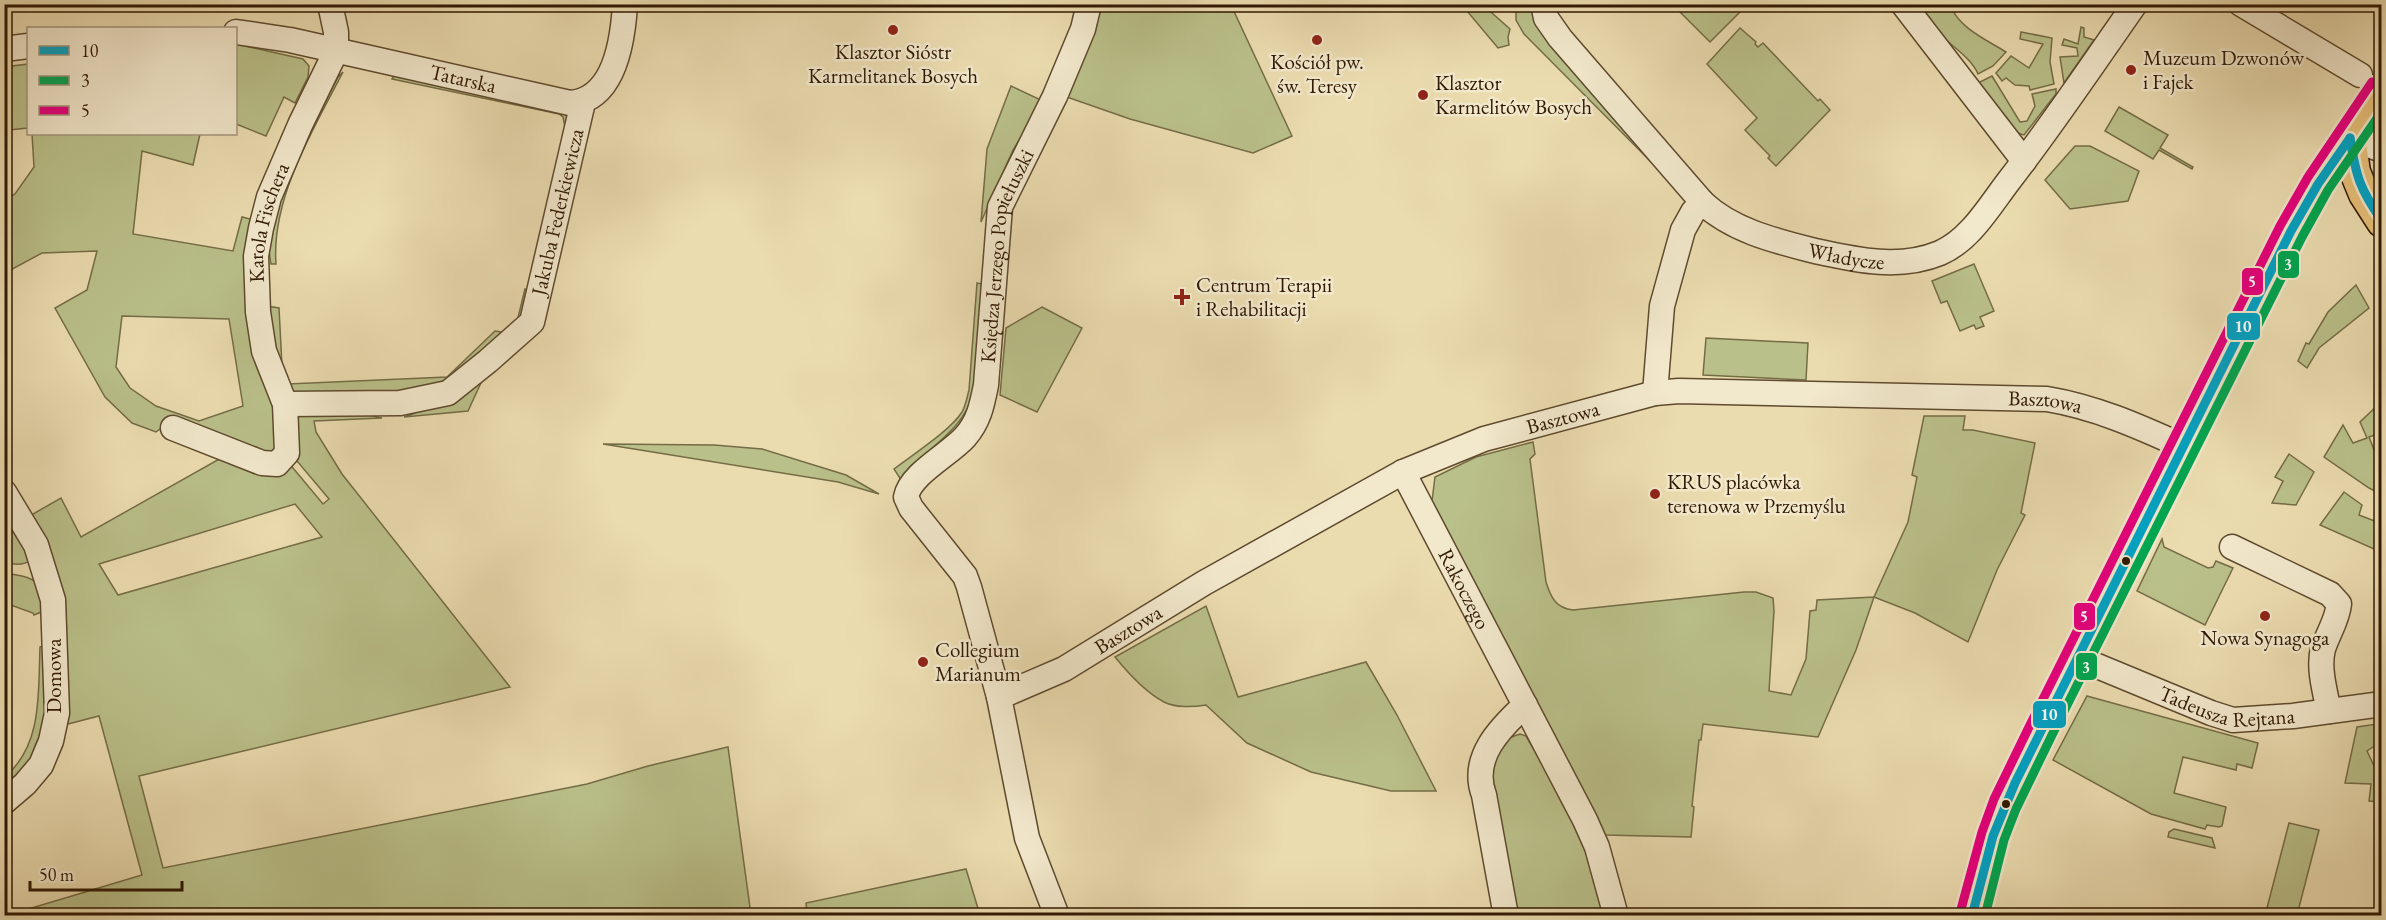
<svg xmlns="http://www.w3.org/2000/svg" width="2386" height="920" viewBox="0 0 2386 920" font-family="'EB Garamond',serif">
<rect width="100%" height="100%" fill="#ebdcb0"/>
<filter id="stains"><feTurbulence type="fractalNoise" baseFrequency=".00333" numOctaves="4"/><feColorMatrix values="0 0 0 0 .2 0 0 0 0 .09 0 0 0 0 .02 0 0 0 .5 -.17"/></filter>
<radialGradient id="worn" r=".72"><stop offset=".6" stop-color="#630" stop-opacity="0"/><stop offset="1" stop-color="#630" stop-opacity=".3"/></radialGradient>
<g fill="#bac08a" stroke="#756c46" stroke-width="1.5" fill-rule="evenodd">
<path d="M 1098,5 L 1231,5 L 1292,136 L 1253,153 L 1130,119 L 1064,96 Z"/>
<path d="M 1462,5 L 1483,5 L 1510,29 L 1508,37 L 1509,45 L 1498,48 Z"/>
<path d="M 1516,5 L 1536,5 L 1674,185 L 1524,34 L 1516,20 Z"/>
<path d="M 1673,5 L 1733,5 L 1740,12 L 1710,42 Z"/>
<path d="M 1923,5 L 1950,5 C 1959,28 1985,39 2006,52 L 1993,66 L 1978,74 C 1968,49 1923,33 1923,5 Z"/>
<path d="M 2081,27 L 2084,28 L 2084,37 L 2094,40 L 2064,83 L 2060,57 L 2078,56 L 2077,48 L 2062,45 L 2064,39 L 2078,44 Z"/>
<path d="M 1740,28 L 1756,42 L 1755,44 L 1758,47 L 1763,43 L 1818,101 L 1820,99 L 1830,110 L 1776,166 L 1768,158 L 1770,156 L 1745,130 L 1757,118 L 1707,64 Z"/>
<path d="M 2021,32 L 2052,38 L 2050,62 L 2054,84 L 2030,90 L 2029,86 L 2015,85 L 2006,78 L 2002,81 L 1996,73 L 2011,56 L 2029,68 L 2043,44 L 2020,39 Z"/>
<path d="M 236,44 L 303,59 L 309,66 L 308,77 L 295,103 L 284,97 L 266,136 L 236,124 Z"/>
<path d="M 28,55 L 28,128 L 9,130 L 5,126 L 4,67 L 28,64 Z"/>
<path d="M 343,72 C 314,128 271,198 276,264 L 271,264 L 268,245 L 282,191 L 306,137 L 338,77 Z"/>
<path d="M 395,74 L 561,110 L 567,116 L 569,122 L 565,127 L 563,117 L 559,114 L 392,79 Z"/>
<path d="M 1992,76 L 2020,122 L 2027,121 L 2035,106 L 2032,94 L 2056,89 L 2056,94 L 2024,135 L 2017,133 L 1978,83 Z"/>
<path d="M 1011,86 L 1043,101 L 1013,150 L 981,222 L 987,149 Z"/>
<path d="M 2119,107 L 2168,135 L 2160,148 L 2193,167 L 2192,169 L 2159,150 L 2153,159 L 2105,131 Z"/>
<path d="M 32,134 L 200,134 L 193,165 L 142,151 L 133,234 L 233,251 L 242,217 L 254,220 L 279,413 L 278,457 L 171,421 L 156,432 L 132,423 L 105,397 L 55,308 L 87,290 L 97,251 L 42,253 L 5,273 L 4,201 L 15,194 L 34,167 ZM 122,316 L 229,319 L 243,406 L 199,421 L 156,406 L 130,388 L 116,367 Z"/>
<path d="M 2075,146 L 2090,146 L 2139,171 L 2128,201 L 2070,209 L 2045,180 Z"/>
<path d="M 1974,264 L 1994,311 L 1980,317 L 1984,326 L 1976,329 L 1974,325 L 1960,331 L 1947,301 L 1941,303 L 1932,281 Z"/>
<path d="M 977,283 L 982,284 L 974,392 C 963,433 924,448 901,480 L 894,469 C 912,455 950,431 962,412 C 966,405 967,397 969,390 Z"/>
<path d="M 2356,285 L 2369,308 L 2319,348 L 2307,368 L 2298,361 L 2306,343 L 2309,344 L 2328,312 Z"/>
<path d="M 525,289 L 530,292 L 514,334 L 428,392 L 295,397 L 281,382 L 266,306 L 279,308 L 282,366 L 288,384 L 447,377 L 495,331 L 514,334 Z"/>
<path d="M 1042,307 L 1082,328 L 1037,412 L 1000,395 L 1006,328 Z"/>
<path d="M 1706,338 L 1808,343 L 1806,380 L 1703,375 Z"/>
<path d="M 486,372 L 468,411 L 404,417 L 451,400 Z"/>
<path d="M 2381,402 L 2381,427 L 2379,429 L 2381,433 L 2369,437 C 2377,456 2382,474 2381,494 L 2369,488 L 2324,457 L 2343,425 L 2353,443 L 2367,438 L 2360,422 Z"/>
<path d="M 342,409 L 382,418 L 314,421 L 316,432 L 342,474 L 510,687 L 139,776 L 163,868 L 587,784 L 648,766 L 728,747 L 751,915 L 5,916 L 142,875 L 99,716 L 68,724 L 66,609 L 50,562 L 26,518 L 61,498 L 81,537 L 221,458 L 288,462 L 323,504 L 329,499 L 297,461 L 290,427 L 300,410 ZM 295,504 L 322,537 L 118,595 L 99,564 Z"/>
<path d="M 1924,416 L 1965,416 L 1963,430 L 1973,430 L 2035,443 L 2021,513 L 2025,515 L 1997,570 L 1968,642 L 1915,613 L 1874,597 L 1856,650 L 1818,737 L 1703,724 L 1701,740 L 1699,740 L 1692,806 L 1694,807 L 1691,837 L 1604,835 L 1432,501 L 1435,477 L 1476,457 L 1533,442 L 1535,454 L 1530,459 L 1546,582 C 1551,598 1556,608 1573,610 L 1744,592 L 1756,592 L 1773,598 L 1774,611 L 1769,691 L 1791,695 L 1806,659 L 1810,611 L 1816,610 L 1817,600 L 1874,597 L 1908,522 L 1917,477 L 1912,475 Z"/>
<path d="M 603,444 L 714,445 L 762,449 L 846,475 L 879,494 L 838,482 Z"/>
<path d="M 2289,454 L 2314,472 L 2296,505 L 2272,503 L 2283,481 L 2275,477 Z"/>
<path d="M 2344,492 L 2362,505 L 2359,515 L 2380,523 L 2381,548 L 2374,549 L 2320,525 Z"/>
<path d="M 4,504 L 31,560 C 23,566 14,565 5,562 Z"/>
<path d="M 2162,539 L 2164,547 L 2208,568 L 2213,567 L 2216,561 L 2233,568 L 2205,625 L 2137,591 Z"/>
<path d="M 5,573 C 37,578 38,579 49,609 L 34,615 L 33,613 L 5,603 Z"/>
<path d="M 1206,606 L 1238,697 L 1366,662 L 1397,715 L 1436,791 L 1391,791 L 1311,772 L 1247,743 L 1206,705 C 1194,707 1175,708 1164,702 C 1145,692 1128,673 1115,657 Z"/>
<path d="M 51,645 L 51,689 L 33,768 L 5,795 L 5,777 C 43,744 38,693 40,647 Z"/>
<path d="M 2087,696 L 2258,743 L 2252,768 L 2237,764 L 2236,770 L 2183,757 L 2174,793 L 2226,807 L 2222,826 L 2219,827 L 2207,825 L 2205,829 L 2151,814 L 2053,760 Z"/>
<path d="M 2377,724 L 2379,743 L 2367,751 L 2376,770 L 2381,771 L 2381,802 L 2369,801 L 2371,784 L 2345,783 L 2357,727 Z"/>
<path d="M 1520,734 L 1526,736 L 1564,801 L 1585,846 L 1604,915 L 1511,915 C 1505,883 1481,772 1496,747 C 1500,740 1512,737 1520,734 Z"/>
<path d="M 2289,823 L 2319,830 L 2297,915 L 2267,908 Z"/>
<path d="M 2174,829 L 2212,838 L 2215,848 L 2168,837 L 2169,832 Z"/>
<path d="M 966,869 L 980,915 L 807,915 L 806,903 Z"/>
</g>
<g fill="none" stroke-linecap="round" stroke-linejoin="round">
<defs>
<g id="minor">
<path id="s1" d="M 1543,4 L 1546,18 L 1560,38 L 1703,203 C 1733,231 1776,241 1815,251 C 1856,260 1899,270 1940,253 C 1970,240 1989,207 2008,182 C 2053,124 2093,64 2135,4"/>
<path d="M 1903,4 L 2024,161"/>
<path d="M 2241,4 L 2360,75"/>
<path id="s2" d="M 236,32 L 290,40 L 570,103 C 615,100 623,39 625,4"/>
<path d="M 4,49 L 28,46"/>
<path d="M 1655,393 L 1662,306 L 1683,230 L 1693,212 L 1703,203"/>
<path id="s3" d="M 285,404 L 400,403 L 448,393 L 488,361 L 532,322 L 583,102"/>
<path id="s4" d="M 173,428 L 262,463 L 277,464 L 287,453 L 285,404 L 264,351 L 258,312 L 256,256 L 261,228 L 269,197 L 300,125 L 336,51 L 336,32 L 330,4"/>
<path id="s5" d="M 1403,472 L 1585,820 L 1597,847 L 1616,916"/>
<path d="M 4,492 L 36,545 L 53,600 L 57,713 L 51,741 L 41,765 L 25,784 L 4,802"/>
<path d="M 2232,547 L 2330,594 L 2339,604 C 2337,621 2328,633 2323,649 C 2318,667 2325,692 2329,711"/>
<path id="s6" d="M 2078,658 L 2211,713 L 2233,720 L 2293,716 L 2382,704"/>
<path id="s7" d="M 999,697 L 1064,669 L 1204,583 L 1403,472 L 1484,439 L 1655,393 L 1679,391 L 2047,399 C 2095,407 2138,426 2182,446"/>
<path id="s8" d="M 1057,916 L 1027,838 L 999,697 L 969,587 L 965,576 L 911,508 L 906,497 C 910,474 950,454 965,437 C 979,421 982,405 986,385 L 1000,207 L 1055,96 L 1083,29 L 1089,4"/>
<path d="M 1506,916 L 1484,795 C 1470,758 1500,728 1525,705"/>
<path d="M 1972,916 L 1993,836 L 2005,804 L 2291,231 L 2318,184 L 2350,138 L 2382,150"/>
</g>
<path id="major" d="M 2382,89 L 2350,138 L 2355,172 L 2364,194 L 2382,222"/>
</defs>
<use href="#minor" stroke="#5f4a2e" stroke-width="27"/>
<use href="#major" stroke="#301903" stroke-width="33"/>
<use href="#minor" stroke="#f2e8cc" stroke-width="24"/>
<use href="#major" stroke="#e6be78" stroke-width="30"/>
<defs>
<g id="bus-1">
<path d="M 2350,138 C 2356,177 2360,189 2382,221"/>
<path d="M 1972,916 L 1993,836 L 2015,783 L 2291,231 L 2318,184 L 2350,138"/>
</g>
<path id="bus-2" d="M 1985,916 L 2004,840 L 2016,809 L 2051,737 L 2302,237 L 2328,190 L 2382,111"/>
<path id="bus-3" d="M 1960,913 L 1982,832 L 1994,799 L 2029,727 L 2280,226 L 2308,177 L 2372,82"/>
</defs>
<use href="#bus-1" stroke="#f2e8cc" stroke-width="14"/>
<use href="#bus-2" stroke="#f2e8cc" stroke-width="14"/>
<use href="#bus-3" stroke="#f2e8cc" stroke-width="14"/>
<use href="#bus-1" stroke="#02a2c4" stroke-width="9"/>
<use href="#bus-2" stroke="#00a651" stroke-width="9"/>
<use href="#bus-3" stroke="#e5007d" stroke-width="9"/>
</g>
<g fill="#8f2418" stroke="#f2e8cc" stroke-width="2">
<circle cx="893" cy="30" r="6"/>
<circle cx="1317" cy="40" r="6"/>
<circle cx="2131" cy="70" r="6"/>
<circle cx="1423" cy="95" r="6"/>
<path d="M1179 288h6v6h6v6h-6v6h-6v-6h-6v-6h6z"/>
<circle cx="1655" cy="494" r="6"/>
<circle cx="2265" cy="616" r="6"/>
<circle cx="923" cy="662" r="6"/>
</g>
<g fill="#301903" stroke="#f2e8cc" stroke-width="2">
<circle cx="2126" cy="561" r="5"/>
<circle cx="2006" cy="804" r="5"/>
</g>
<g text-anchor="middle" stroke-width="5" stroke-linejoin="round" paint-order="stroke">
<g font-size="21" fill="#301903" stroke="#f2e8cc" text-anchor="start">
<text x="893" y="59" text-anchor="middle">Klasztor Sióstr<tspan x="893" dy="24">Karmelitanek Bosych</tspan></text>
<text x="2143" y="65">Muzeum Dzwonów<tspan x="2143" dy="24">i Fajek</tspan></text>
<text x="1317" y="69" text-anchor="middle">Kościół pw.<tspan x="1317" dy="24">św. Teresy</tspan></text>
<text x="1435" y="90">Klasztor<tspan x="1435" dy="24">Karmelitów Bosych</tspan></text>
<text x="1196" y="292">Centrum Terapii<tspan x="1196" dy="24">i Rehabilitacji</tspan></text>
<text x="1667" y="489">KRUS placówka<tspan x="1667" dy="24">terenowa w Przemyślu</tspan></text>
<text x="2265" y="645" text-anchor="middle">Nowa Synagoga</text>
<text x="935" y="657">Collegium<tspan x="935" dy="24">Marianum</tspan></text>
</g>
<g font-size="21" fill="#301903" stroke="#f2e8cc">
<text dy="7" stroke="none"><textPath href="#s2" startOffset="232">Tatarska</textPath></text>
<text dy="7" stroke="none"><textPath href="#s3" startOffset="387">Jakuba Federkiewicza</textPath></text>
<text dy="7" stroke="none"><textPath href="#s4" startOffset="362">Karola Fischera</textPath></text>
<text dy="7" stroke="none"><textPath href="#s1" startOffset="412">Władycze</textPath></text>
<text dy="7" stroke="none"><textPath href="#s8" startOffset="726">Księdza Jerzego Popiełuszki</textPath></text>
<text dy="7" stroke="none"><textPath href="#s7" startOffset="1118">Basztowa</textPath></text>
<text dy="7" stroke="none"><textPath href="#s7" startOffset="632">Basztowa</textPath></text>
<text dy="7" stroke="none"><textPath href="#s5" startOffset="132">Rakoczego</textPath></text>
<text dy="7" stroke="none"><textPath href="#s7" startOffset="146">Basztowa</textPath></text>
<text transform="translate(54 676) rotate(-90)" y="7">Domowa</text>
<text dy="7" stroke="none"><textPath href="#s6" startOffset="159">Tadeusza Rejtana</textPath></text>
</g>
</g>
<g stroke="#f2e8cc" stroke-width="2">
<rect x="2277" y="250" width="23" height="29" rx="6" fill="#00a651"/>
<rect x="2241" y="267" width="23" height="29" rx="6" fill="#e5007d"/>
<rect x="2226" y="312" width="35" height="29" rx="6" fill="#02a2c4"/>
<rect x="2073" y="602" width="23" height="29" rx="6" fill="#e5007d"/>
<rect x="2075" y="652" width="23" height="29" rx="6" fill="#00a651"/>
<rect x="2032" y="700" width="35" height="29" rx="6" fill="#02a2c4"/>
</g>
<g font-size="16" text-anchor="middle" font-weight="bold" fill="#fff">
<text x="2288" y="270">3</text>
<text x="2252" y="287">5</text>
<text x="2243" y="332">10</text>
<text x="2084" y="622">5</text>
<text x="2086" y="673">3</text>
<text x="2049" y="720">10</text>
</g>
<rect width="2386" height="920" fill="none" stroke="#ebdcb0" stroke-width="24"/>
<rect x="6" y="6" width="2374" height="908" fill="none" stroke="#301903" stroke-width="3"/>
<rect x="12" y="12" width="2362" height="896" fill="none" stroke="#301903" stroke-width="1.5"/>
<rect x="27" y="27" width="210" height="108" fill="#f2e8cc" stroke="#a4957c" stroke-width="1.5"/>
<rect x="39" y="46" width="30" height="9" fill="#02a2c4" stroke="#a4957c" stroke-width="1.5"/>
<text x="81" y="57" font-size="18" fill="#301903">10</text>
<rect x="39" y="76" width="30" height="9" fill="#00a651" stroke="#a4957c" stroke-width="1.5"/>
<text x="81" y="87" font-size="18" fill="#301903">3</text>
<rect x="39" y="106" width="30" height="9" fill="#e5007d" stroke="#a4957c" stroke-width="1.5"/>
<text x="81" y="117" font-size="18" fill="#301903">5</text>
<path d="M30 881v9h152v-9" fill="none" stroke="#301903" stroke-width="3"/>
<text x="39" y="881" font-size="18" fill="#301903" stroke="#f2e8cc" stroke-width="4.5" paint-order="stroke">50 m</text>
<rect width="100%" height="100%" filter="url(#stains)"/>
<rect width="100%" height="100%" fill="url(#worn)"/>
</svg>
